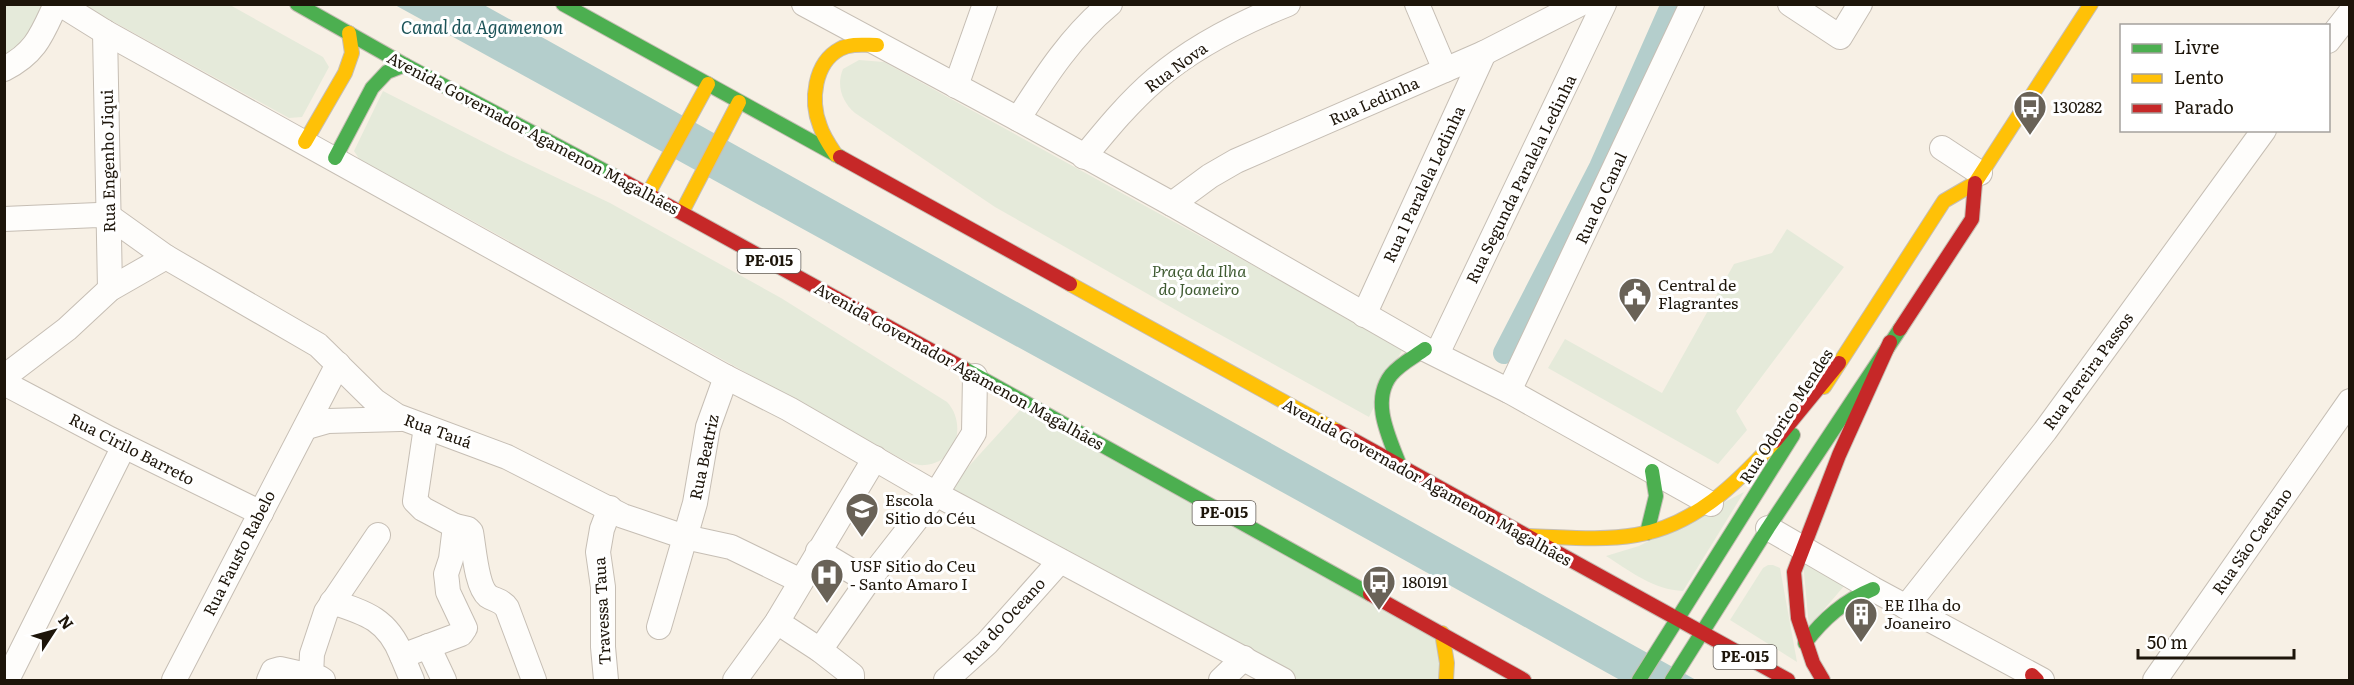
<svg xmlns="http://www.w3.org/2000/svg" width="2354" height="685" viewBox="0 0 2354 685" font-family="Literata,serif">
<rect width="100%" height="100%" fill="#f7f0e5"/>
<g fill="#e5eada">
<path d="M 5,5 L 44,5 L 44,21 L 5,63 Z"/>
<path d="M 83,5 L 230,5 L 323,57 L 329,67 L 302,117 L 289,118 Z"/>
<path d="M 859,60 L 884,62 L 1403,348 L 1369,417 L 1190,318 L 995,207 L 855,113 C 842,102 836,85 843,69 Z"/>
<path d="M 383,91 L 505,153 L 610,203 L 781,298 L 947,402 C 967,423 957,463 925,465 C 917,466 909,462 902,459 L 453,210 L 371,168 L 360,160 L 354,151 Z"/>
<path d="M 1787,229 L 1844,267 L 1736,411 L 1747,430 L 1718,464 L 1548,368 L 1565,339 L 1662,393 L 1734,264 L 1772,253 Z"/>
<path d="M 1021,409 L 1438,637 L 1442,680 L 1297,680 L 949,488 Z"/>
<path d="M 1744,492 L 1683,591 C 1654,590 1630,571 1606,556 L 1639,546 Z"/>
<path d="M 1803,561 L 1850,579 L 1809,627 Z"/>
<path d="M 1768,565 L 1773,565 L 1780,568 L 1797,662 L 1730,620 L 1763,568 Z"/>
</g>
<path fill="#b4cecc" d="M 395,5 L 484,5 L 1696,680 L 1620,680 L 1300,502 Z"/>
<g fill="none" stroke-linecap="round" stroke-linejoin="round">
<path stroke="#b4cecc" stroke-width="22" d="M 1504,353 L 1600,167 L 1672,4"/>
<defs>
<g id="street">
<path d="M 60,4 L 105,32 L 726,377 L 789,409 L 936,494 L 1283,680"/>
<path d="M 804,4 L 1018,119 L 1172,204 L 1425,349 L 1509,391 L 1711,504"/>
<path d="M 1417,4 L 1445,70"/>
<path d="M 1790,4 L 1840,37 L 1860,4"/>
<path d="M 105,32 L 110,289"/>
<path d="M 2328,41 L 2350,13"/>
<path d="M 4,69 C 36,53 42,34 56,4"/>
<path d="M 956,86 L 985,4"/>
<path d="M 1018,119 C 1045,77 1071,36 1110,4"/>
<path d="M 1942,148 L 1980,173"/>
<path d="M 1084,157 C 1107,129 1129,102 1156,79 C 1193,47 1243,22 1288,4"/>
<path d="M 1172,204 L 1210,176 L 1236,161 L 1484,53 L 1580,4"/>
<path d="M 4,219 L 98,215 L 110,217 L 166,257 L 318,345 L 375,401 L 397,416 L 507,457 L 623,516 L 685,537 L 731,547 L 801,581"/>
<path d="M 1364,315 L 1484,53"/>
<path d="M 1437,354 L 1604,4"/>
<path d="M 4,377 L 67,329 L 110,289 L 166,257"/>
<path d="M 4,383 L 110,439 L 261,513"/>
<path d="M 1509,391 L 1692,4"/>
<path d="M 307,427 L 328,421 L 400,419"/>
<path d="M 455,526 L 468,529 L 471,532 C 474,547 476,586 488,596 C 495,601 501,599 507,608 L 534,680"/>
<path d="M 1768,528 L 1873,589 L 2042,680"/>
<path d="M 818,551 L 868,581"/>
<path d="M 332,602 C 367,613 388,620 402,656"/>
<path d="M 1906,607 L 2045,431 L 2264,130"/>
<path d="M 777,622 L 820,650 L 852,675 L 852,680"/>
<path d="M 659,627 L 695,503 L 708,427 L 726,377"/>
<path d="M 428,646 L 444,680"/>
<path d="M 820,650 L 868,581 L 936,494 L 974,433 L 975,376"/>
<path d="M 311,676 L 312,654 L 326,612 L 378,535"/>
<path d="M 7,680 L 124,446"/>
<path d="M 174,680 L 338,364"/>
<path d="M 269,680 L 273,671 L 280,669 L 320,678 L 323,680"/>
<path d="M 412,680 L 402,656 L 461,634 L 465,628 L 448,592 L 447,582 L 446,574 L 451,559 L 455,526 L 423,509 L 415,501 L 426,427"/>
<path d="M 606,680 L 603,647 L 603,587 L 598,552 L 602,529 L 610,508"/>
<path d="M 735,680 L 777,622 L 875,458"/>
<path d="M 946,680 L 987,643 L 1060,561"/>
<path d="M 1221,680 L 1244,658"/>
<path d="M 2155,680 L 2350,401"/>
</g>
<g id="fast">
<path d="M 297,4 L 405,65 L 618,178"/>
<path d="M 563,4 L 840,157"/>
<path d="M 335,158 L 372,88 L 387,72 L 405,65"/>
<path d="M 963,368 L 1370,594"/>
<path d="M 1400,466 C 1390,439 1370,402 1391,375 C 1400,364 1414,357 1425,349"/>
<path d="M 1647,533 L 1656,496 L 1652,471"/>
<path d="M 1805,643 C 1824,618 1844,601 1873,589"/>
<path d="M 1639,680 L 1793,435"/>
<path d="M 1672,680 L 1768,528 L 1900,329"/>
</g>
<g id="slow">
<path d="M 305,142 L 345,73 L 352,53 L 349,33"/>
<path d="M 836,155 C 830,146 823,136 820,126 C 810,101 814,63 840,49 C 851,43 864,45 877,45"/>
<path d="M 648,194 L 708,84"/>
<path d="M 682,212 L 739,102"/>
<path d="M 1070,284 L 1337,431"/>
<path d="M 1824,387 L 1944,201 L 1975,183 L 2091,4"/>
<path d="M 1529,536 C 1564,537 1601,541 1636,535 C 1694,526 1737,483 1775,441"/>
<path d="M 1442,633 L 1447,663 L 1446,680"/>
</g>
<g id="jam">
<path d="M 840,157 L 1070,284"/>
<path d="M 618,178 L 963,368"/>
<path d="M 1900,329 L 1972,219 L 1975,183"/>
<path d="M 1337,431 L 1788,680"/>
<path d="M 1775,441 L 1839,363"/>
<path d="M 1370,594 L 1524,680"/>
<path d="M 2032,675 L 2037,680"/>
<path d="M 1823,680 L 1813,663 L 1798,618 L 1794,572 L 1839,455 L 1890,342"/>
</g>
</defs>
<use href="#street" stroke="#c6beb4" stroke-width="26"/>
<use href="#fast" stroke="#c6beb4" stroke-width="16"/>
<use href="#slow" stroke="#c6beb4" stroke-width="16"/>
<use href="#jam" stroke="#c6beb4" stroke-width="16"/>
<use href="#street" stroke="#fefdfb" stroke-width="24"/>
<use href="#fast" stroke="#4caf50" stroke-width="14"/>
<use href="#slow" stroke="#ffc107" stroke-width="14"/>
<use href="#jam" stroke="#c62828" stroke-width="14"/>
</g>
<defs>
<symbol id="bus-pin" viewBox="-11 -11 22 30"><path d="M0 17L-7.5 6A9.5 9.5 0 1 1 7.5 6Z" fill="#696257" stroke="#fff"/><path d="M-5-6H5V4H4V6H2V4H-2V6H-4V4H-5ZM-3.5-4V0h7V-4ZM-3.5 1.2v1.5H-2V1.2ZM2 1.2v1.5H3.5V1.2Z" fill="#fff"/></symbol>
<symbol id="civic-pin" viewBox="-11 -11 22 30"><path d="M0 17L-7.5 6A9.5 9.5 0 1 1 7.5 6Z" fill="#696257" stroke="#fff"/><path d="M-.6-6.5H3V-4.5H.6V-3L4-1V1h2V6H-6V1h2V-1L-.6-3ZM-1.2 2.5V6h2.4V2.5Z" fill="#fff"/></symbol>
<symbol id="school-pin" viewBox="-11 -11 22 30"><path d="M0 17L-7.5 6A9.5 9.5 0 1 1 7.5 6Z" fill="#696257" stroke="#fff"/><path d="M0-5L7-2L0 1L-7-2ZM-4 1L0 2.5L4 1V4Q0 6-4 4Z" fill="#fff"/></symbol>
<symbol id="hospital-pin" viewBox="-11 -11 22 30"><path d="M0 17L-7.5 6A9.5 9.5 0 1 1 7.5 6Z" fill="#696257" stroke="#fff"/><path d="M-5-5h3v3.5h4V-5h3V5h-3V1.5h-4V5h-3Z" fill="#fff"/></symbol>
<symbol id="building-pin" viewBox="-11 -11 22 30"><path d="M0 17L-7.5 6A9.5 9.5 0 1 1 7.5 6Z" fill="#696257" stroke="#fff"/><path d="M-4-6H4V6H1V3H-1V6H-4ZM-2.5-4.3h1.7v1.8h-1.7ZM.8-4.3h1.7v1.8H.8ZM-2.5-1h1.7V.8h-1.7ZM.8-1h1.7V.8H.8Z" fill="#fff"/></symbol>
</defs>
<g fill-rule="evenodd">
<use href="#bus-pin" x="2011" y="88" width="38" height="52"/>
<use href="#civic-pin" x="1616" y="275" width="38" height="52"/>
<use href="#school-pin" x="843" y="490" width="38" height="52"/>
<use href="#hospital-pin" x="808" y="556" width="38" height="52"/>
<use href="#bus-pin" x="1360" y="563" width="38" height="52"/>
<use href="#building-pin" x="1842" y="595" width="38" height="52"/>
</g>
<g text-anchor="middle" stroke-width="6" stroke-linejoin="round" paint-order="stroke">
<g fill="#fff" stroke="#615b54" stroke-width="1.5">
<rect x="737.5" y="249" width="63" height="24" rx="4.5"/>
<rect x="1192.5" y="501" width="63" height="24" rx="4.5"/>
<rect x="1713.5" y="645" width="63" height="24" rx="4.5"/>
</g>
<g font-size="15" font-weight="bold" fill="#1d150a">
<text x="769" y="266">PE-015</text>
<text x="1224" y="518">PE-015</text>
<text x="1745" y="662">PE-015</text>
</g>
<g font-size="16" fill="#1d150a" stroke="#fff">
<text transform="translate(1176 67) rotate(-36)" y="6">Rua Nova</text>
<text transform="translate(1374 101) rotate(-24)" y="6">Rua Ledinha</text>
<text transform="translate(533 133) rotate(28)" y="6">Avenida Governador Agamenon Magalhães</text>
<text transform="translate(108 161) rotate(-91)" y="6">Rua Engenho Jiqui</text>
<text transform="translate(1521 179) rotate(-64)" y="6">Rua Segunda Paralela Ledinha</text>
<text transform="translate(1424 184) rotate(-65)" y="6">Rua 1 Paralela Ledinha</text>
<text transform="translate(1601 198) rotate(-65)" y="6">Rua do Canal</text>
<text transform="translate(959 366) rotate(29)" y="6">Avenida Governador Agamenon Magalhães</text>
<text transform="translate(2088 371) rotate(-54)" y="6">Rua Pereira Passos</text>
<text transform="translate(1786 416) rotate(-57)" y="6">Rua Odorico Mendes</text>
<text transform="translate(438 431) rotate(20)" y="6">Rua Tauá</text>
<text transform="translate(132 449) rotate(27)" y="6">Rua Cirilo Barreto</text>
<text transform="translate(704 457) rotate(-78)" y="6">Rua Beatriz</text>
<text transform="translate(1427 482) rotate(29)" y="6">Avenida Governador Agamenon Magalhães</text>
<text transform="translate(2252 541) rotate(-55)" y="6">Rua São Caetano</text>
<text transform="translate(239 553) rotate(-63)" y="6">Rua Fausto Rabelo</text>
<text transform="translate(602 611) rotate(-93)" y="6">Travessa Taua</text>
<text transform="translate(1004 621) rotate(-47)" y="6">Rua do Oceano</text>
</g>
<g font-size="16" fill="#1d150a" stroke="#fff" text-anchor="start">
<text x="2053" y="113">130282</text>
<text x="1658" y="291">Central de<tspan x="1658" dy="18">Flagrantes</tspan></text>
<text x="885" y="506">Escola<tspan x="885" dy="18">Sitio do Céu</tspan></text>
<text x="850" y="572">USF Sitio do Ceu<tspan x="850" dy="18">- Santo Amaro I</tspan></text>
<text x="1402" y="588">180191</text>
<text x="1884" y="611">EE Ilha do<tspan x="1884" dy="18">Joaneiro</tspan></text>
</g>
<g font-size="16" font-style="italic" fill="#3f5b32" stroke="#fff">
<text x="1199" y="277">Praça da Ilha<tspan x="1199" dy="18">do Joaneiro</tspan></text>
</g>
<g font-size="18" font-style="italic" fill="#1c5459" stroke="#fff">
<text x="482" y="34">Canal da Agamenon</text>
</g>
</g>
<rect width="2354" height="685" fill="none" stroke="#1d150a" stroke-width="12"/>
<rect x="2120" y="24" width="210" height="108" fill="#ffffff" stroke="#a5a19d" stroke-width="1.5"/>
<rect x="2132" y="44" width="30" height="9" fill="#4caf50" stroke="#a5a19d" stroke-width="1.5"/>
<text x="2174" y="54" font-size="18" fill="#1d150a">Livre</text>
<rect x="2132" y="74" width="30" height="9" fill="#ffc107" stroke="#a5a19d" stroke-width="1.5"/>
<text x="2174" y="84" font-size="18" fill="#1d150a">Lento</text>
<rect x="2132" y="104" width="30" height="9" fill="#c62828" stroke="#a5a19d" stroke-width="1.5"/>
<text x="2174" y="114" font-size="18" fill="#1d150a">Parado</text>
<g transform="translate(54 631) rotate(54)" stroke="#ffffff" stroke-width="4.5" paint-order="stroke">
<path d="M0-4.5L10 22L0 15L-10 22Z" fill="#1d150a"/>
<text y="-9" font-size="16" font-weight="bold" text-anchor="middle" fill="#1d150a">N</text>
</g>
<path d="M2138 649v9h156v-9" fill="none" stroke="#1d150a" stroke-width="3"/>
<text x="2147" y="649" font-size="18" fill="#1d150a" stroke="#ffffff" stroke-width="4.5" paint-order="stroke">50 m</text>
</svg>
